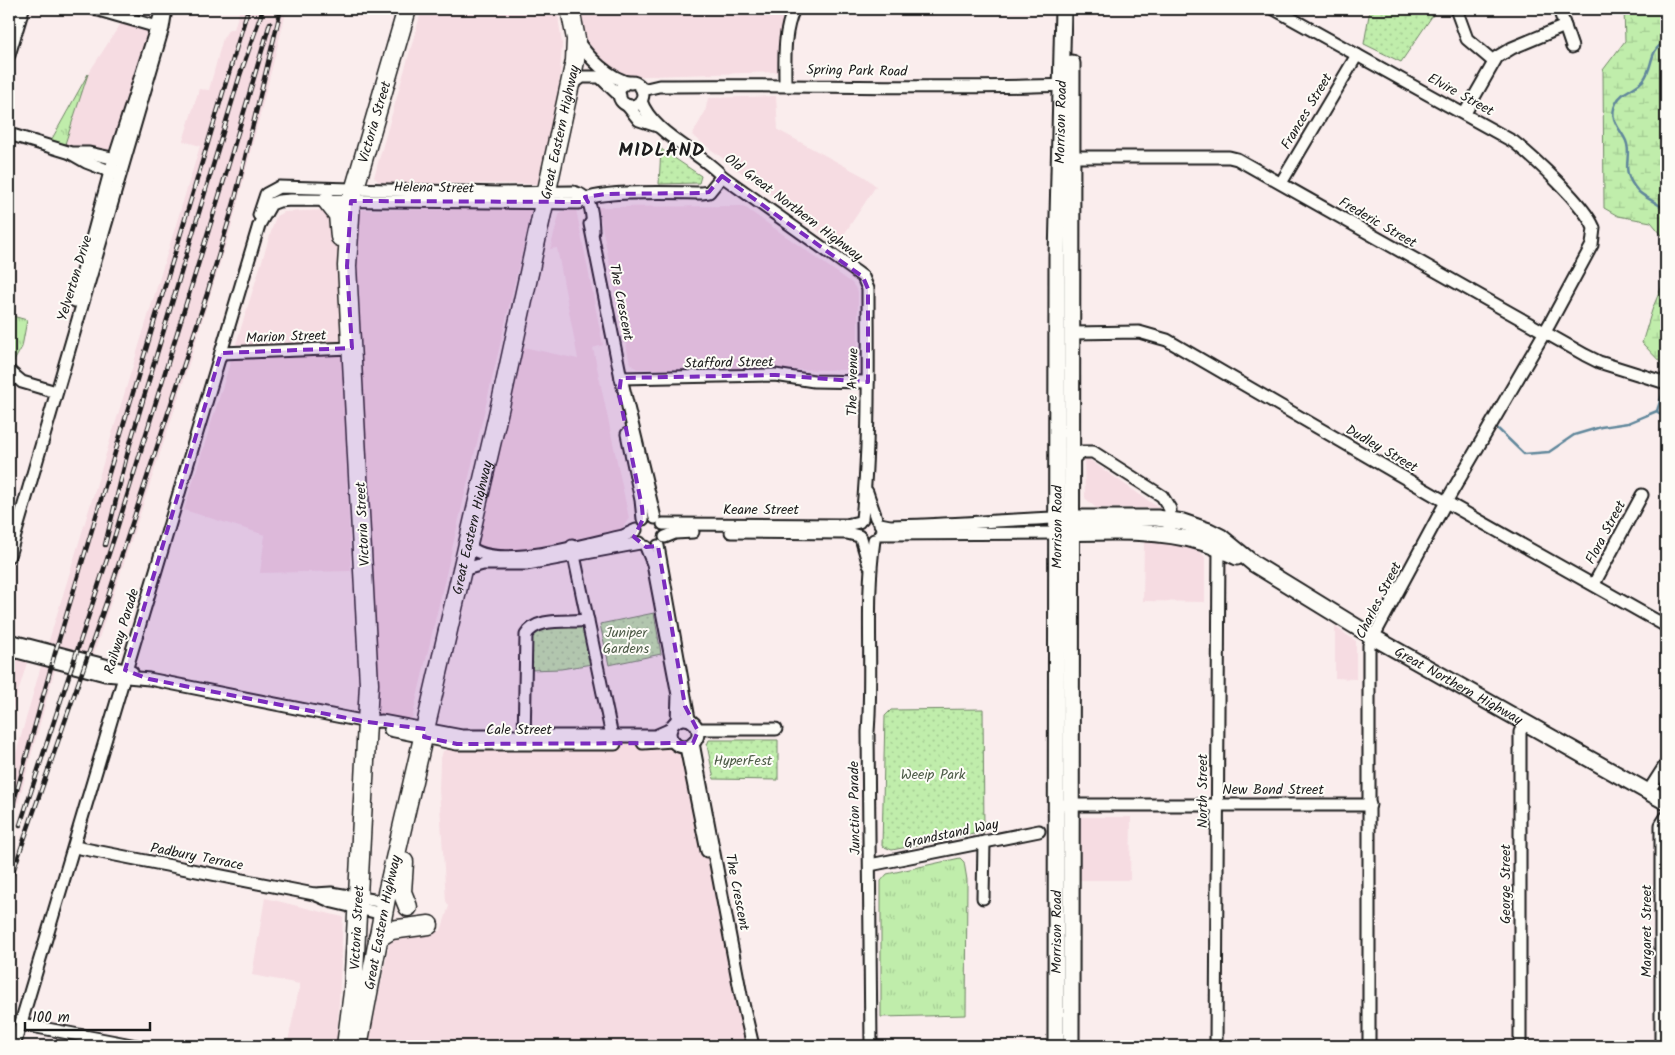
<svg xmlns="http://www.w3.org/2000/svg" width="1675" height="1055" viewBox="0 0 1675 1055" font-family="Kalam,sans-serif">
<defs>
<pattern id="grass-tufts" width="24" height="20" patternUnits="userSpaceOnUse" patternTransform="scale(1.25)"><rect width="24" height="20" fill="#c0edab"/><path d="M3 7l-1-3M5 7V3M7 7l1-3M15 17l-1-3M17 17v-4M19 17l1-3" fill="none" stroke="#a4cb93"/></pattern>
<pattern id="wetland-marsh" width="20" height="14" patternUnits="userSpaceOnUse" patternTransform="scale(1.25)"><rect width="20" height="14" fill="#c0edab"/><path d="M1 5h8M5 5V1M11 12h8M15 12V8" fill="none" stroke="#a4cb93"/></pattern>
<pattern id="park-dots" width="8" height="8" patternUnits="userSpaceOnUse" patternTransform="scale(1.25)"><rect width="8" height="8" fill="#c0edab"/><path d="M2 2h.1M6 6h.1" fill="none" stroke="#a4cb93" stroke-width="1.8" stroke-linecap="round"/></pattern>
</defs>
<rect width="100%" height="100%" fill="#faeded"/>
<filter id="ink" filterUnits="userSpaceOnUse"><feTurbulence type="fractalNoise" baseFrequency=".02" numOctaves="2"/><feDisplacementMap in="SourceGraphic" scale="10" xChannelSelector="R" yChannelSelector="G"/><feConvolveMatrix kernelMatrix="1 2 1 2 8 2 1 2 1" color-interpolation-filters="sRGB"/></filter>
<g filter="url(#ink)">
<g fill="#f6dce2">
<path d="M 240,9 L 287,9 L 232,224 L 179,396 L 92,659 L 47,647 L 200,146 L 183,141 L 199,89 L 209,90 L 223,38 L 229,29 L 234,29 Z"/>
<path d="M 422,9 L 557,9 L 562,44 L 559,90 L 538,184 L 380,183 L 374,177 Z"/>
<path d="M 580,9 L 788,9 L 780,34 L 779,72 L 617,77 L 586,43 Z"/>
<path d="M 125,17 L 155,26 L 114,158 L 63,150 L 88,74 Z"/>
<path d="M 776,96 L 778,130 L 865,177 L 876,186 L 837,245 L 692,135 L 705,112 L 708,98 Z"/>
<path d="M 743,206 L 852,283 L 858,292 L 858,362 L 849,370 L 637,369 L 630,364 L 598,207 Z"/>
<path d="M 532,209 L 411,723 L 375,714 L 359,286 L 339,286 L 351,571 L 260,573 L 265,535 L 184,510 L 276,216 L 284,212 L 325,210 Z"/>
<path d="M 576,209 L 603,345 L 593,348 L 629,518 L 622,529 L 565,541 L 518,550 L 476,549 L 523,347 L 578,359 L 557,248 L 550,249 L 560,212 Z"/>
<path d="M 1084,456 L 1159,508 L 1096,508 L 1085,498 Z"/>
<path d="M 1144,542 L 1166,542 L 1198,550 L 1205,557 L 1205,602 L 1143,601 Z"/>
<path d="M 1335,627 L 1356,641 L 1356,679 L 1335,678 Z"/>
<path d="M 9,650 L 29,656 L 9,722 Z"/>
<path d="M 41,666 L 55,669 L 9,836 L 9,778 Z"/>
<path d="M 660,743 L 686,747 L 747,1046 L 368,1046 L 391,936 L 419,931 L 441,931 L 449,906 L 446,901 L 439,789 L 440,762 L 443,751 L 457,744 Z"/>
<path d="M 1080,817 L 1131,817 L 1130,880 L 1080,880 Z"/>
<path d="M 265,898 L 343,917 L 337,1046 L 287,1046 L 300,984 L 252,975 Z"/>
</g>
<g fill="url(#grass-tufts)" stroke="#6e8464">
<path d="M 88,74 L 63,150 L 48,146 Z"/>
<path d="M 9,315 L 27,320 L 22,347 L 13,363 L 9,362 Z"/>
<path d="M 960,858 L 964,862 L 967,880 L 966,1015 L 881,1017 L 881,881 L 887,874 Z"/>
</g>
<g fill="url(#wetland-marsh)" stroke="#6e8464">
<path d="M 1624,9 L 1666,9 L 1666,240 L 1651,222 L 1618,216 L 1604,208 L 1603,70 L 1625,41 Z"/>
<path d="M 1666,277 L 1666,368 L 1642,343 L 1653,307 Z"/>
</g>
<g fill="url(#park-dots)" stroke="#6e8464">
<path d="M 1370,9 L 1437,9 L 1401,62 L 1364,44 Z"/>
<path d="M 661,149 L 701,176 L 699,183 L 659,184 Z"/>
<path d="M 654,613 L 661,654 L 609,665 L 600,624 Z"/>
<path d="M 555,625 L 579,627 L 584,630 L 592,664 L 561,669 L 529,670 L 530,638 L 534,632 Z"/>
<path d="M 983,709 L 984,832 L 892,850 L 882,846 L 885,716 L 891,710 Z"/>
<path d="M 709,740 L 778,740 L 778,780 L 714,779 L 707,745 Z"/>
</g>
<g fill="none" stroke-linecap="round" stroke-linejoin="round">
<g stroke="#60879b" stroke-width="2.5">
<path d="M 1666,41 C 1648,51 1654,65 1644,79 C 1637,89 1622,90 1616,103 C 1608,119 1620,128 1626,141 C 1633,158 1618,169 1638,191 C 1646,199 1658,202 1666,211"/>
<path d="M 1657,411 L 1665,386"/>
<path d="M 1657,411 L 1666,421"/>
<path d="M 1496,427 L 1524,454 L 1549,452 L 1574,435 L 1601,427 L 1628,423 L 1657,411"/>
</g>
<defs>
<g id="minor">
<path d="M 95,9 L 161,28"/>
<path d="M 1274,9 L 1514,142 C 1535,159 1584,204 1594,228 L 1592,245 L 1550,323 L 1446,502 L 1369,645 L 1369,1046"/>
<path d="M 1456,9 L 1467,39 L 1493,61"/>
<path d="M 1559,9 L 1572,47"/>
<path d="M 576,39 C 588,57 609,79 631,83"/>
<path d="M 9,55 L 23,9"/>
<circle cx="631" cy="94" r="12"/>
<path d="M 785,84 C 785,58 783,33 794,9"/>
<path d="M 570,86 L 582,77 L 600,77 L 620,96"/>
<path d="M 642,90 L 659,86 C 795,84 932,90 1068,85"/>
<path d="M 641,101 C 652,133 699,151 722,176 L 855,271 L 863,277 L 868,289 C 868,366 870,443 862,519"/>
<path d="M 627,105 L 639,120 L 657,126"/>
<path d="M 1465,113 L 1497,57 L 1512,48 L 1565,26"/>
<path d="M 9,134 L 71,153 L 89,153 L 121,160"/>
<path d="M 72,154 L 86,162 L 117,174"/>
<path d="M 1064,157 L 1229,157 L 1237,159 L 1585,355 L 1599,362 L 1666,383"/>
<path d="M 1281,183 L 1357,55"/>
<path d="M 581,202 C 594,189 679,193 702,193 L 709,192 L 722,176"/>
<path d="M 259,215 L 266,194 L 279,187 L 498,193 L 573,192 C 593,196 592,214 593,231"/>
<path d="M 590,224 L 621,378 L 655,518"/>
<path d="M 75,301 L 110,172 L 162,10"/>
<path d="M 1073,333 L 1139,332 L 1167,340 L 1446,502 L 1666,626"/>
<path d="M 221,353 L 352,348"/>
<path d="M 9,371 L 22,382 L 56,392"/>
<path d="M 621,378 L 775,375 L 814,381 L 868,382"/>
<path d="M 627,434 L 641,500 L 643,519"/>
<path d="M 1072,460 L 1081,452 L 1093,452 L 1162,496 L 1170,509 L 1169,528"/>
<path d="M 867,492 L 876,518"/>
<path d="M 663,524 L 846,525 L 859,522"/>
<path d="M 880,524 L 890,526 C 946,525 1001,520 1057,518"/>
<path d="M 731,532 L 847,533 L 859,536"/>
<path d="M 880,534 L 1058,533"/>
<path d="M 665,537 L 675,533 L 693,532"/>
<path d="M 861,538 L 869,565"/>
<path d="M 468,545 C 492,573 589,543 623,536 L 636,530"/>
<path d="M 572,546 L 612,736"/>
<path d="M 658,546 L 689,719"/>
<path d="M 646,547 L 653,564 L 678,695 L 677,721"/>
<path d="M 9,556 L 163,28 L 166,9"/>
<path d="M 462,570 L 483,564 L 527,564 L 640,543"/>
<path d="M 1594,584 L 1642,495"/>
<path d="M 9,640 L 132,672"/>
<path d="M 9,650 L 105,675 L 149,679 L 367,722 L 382,721 L 462,736 L 655,736 L 671,729"/>
<circle cx="684" cy="733" r="14"/>
<path d="M 698,729 L 776,729"/>
<path d="M 390,730 L 457,744 L 615,744"/>
<path d="M 524,742 L 526,635 C 537,616 569,623 588,620"/>
<path d="M 643,743 L 673,741"/>
<path d="M 693,743 L 741,995 L 753,1046"/>
<path d="M 686,747 L 707,851"/>
<path d="M 1648,792 L 1666,764"/>
<path d="M 1064,805 L 1370,805"/>
<path d="M 75,847 L 314,894 L 333,902 L 383,914"/>
<path d="M 870,865 L 1039,831"/>
<path d="M 315,894 L 331,893 L 385,902"/>
<path d="M 983,898 L 984,842"/>
<path d="M 21,1024 L 137,1046"/>
<path d="M 14,1046 L 259,225 L 271,204 L 279,201 L 291,200 L 579,203"/>
<path d="M 871,1046 L 868,732 C 873,668 865,603 874,540"/>
<path d="M 1216,1046 L 1219,543"/>
<path d="M 1520,1046 L 1520,732 L 1525,722"/>
<path d="M 1661,1046 L 1661,825 L 1666,817"/>
</g>
<g id="major">
<path id="s1" d="M 1061,518 L 1157,518 L 1183,522 L 1209,531 L 1221,537 L 1254,564 L 1373,637 L 1666,802"/>
<path d="M 1061,533 C 1108,532 1156,529 1201,542 C 1213,545 1225,552 1237,557"/>
<path id="s2" d="M 1056,1046 L 1057,257 L 1063,9"/>
<path d="M 1071,1046 L 1072,63"/>
</g>
<g id="highway">
<path d="M 327,201 L 338,215 L 340,237"/>
<path d="M 404,862 L 402,892 L 408,907"/>
<path d="M 378,938 L 391,930 L 429,925"/>
<path id="s3" d="M 346,1046 L 353,992 L 369,684 L 347,266 L 351,201 L 407,9"/>
<path id="s4" d="M 358,1046 L 387,893 L 503,393 L 575,61 L 576,39 L 570,9"/>
</g>
</defs>
<use href="#minor" stroke="#1c1c1c" stroke-width="15"/>
<use href="#major" stroke="#1c1c1c" stroke-width="19"/>
<use href="#highway" stroke="#1c1c1c" stroke-width="21"/>
<use href="#minor" stroke="#fdfcf7" stroke-width="11"/>
<use href="#major" stroke="#fdfcf7" stroke-width="15"/>
<use href="#highway" stroke="#fdfcf7" stroke-width="18"/>
<defs>
<g id="rail">
<path d="M 105,545 L 129,447 L 240,75 L 263,9"/>
<path d="M 9,819 L 55,653 L 248,9"/>
<path d="M 20,825 L 115,535 L 224,180 L 270,23"/>
<path d="M 9,883 L 107,600 L 207,294 L 234,203 L 281,9"/>
</g>
</defs>
<use href="#rail" stroke="#1c1c1c" stroke-width="4.5"/>
<use href="#rail" stroke="#fdfcf7" stroke-width="2.5" stroke-dasharray="8" stroke-linecap="butt"/>
</g>
</g>
<path fill="#7b2cbf" fill-opacity="0.2" stroke="#7b2cbf" stroke-width="4" stroke-dasharray="10 6" stroke-linejoin="round" d="M 722,176 L 863,277 L 868,289 L 868,382 L 775,375 L 621,378 L 619,394 L 642,507 L 643,519 L 634,537 L 646,547 L 658,546 L 685,706 L 698,731 L 693,743 L 457,744 L 424,737 L 426,729 L 367,722 L 149,679 L 125,670 L 221,353 L 352,348 L 347,266 L 351,201 L 588,202 L 585,197 L 605,194 L 702,193 L 709,192 Z"/>
<g text-anchor="middle" stroke-width="4" stroke-linejoin="round" paint-order="stroke">
<g font-size="14" fill="#1c1c1c" stroke="#fdfcf7">
<text transform="translate(857 70) rotate(1)" y="5">Spring Park Road</text>
<text transform="translate(1461 94) rotate(29)" y="5">Elvire Street</text>
<text transform="translate(1306 111) rotate(-59)" y="5">Frances Street</text>
<text dy="5" stroke="none"><textPath href="#s3" startOffset="929">Victoria Street</textPath></text>
<text dy="5" stroke="none"><textPath href="#s2" startOffset="924">Morrison Road</textPath></text>
<text dy="5" stroke="none"><textPath href="#s4" startOffset="936">Great Eastern Highway</textPath></text>
<text transform="translate(434 187) rotate(1)" y="5">Helena Street</text>
<text transform="translate(794 207) rotate(37)" y="5">Old Great Northern Highway</text>
<text transform="translate(1378 222) rotate(30)" y="5">Frederic Street</text>
<text transform="translate(74 278) rotate(-73)" y="5">Yelverton Drive</text>
<text transform="translate(622 302) rotate(79)" y="5">The Crescent</text>
<text transform="translate(286 336) rotate(-2)" y="5">Marion Street</text>
<text transform="translate(729 362) rotate(-1)" y="5">Stafford Street</text>
<text transform="translate(852 382) rotate(-89)" y="5">The Avenue</text>
<text transform="translate(1382 448) rotate(30)" y="5">Dudley Street</text>
<text x="761" y="514">Keane Street</text>
<text transform="translate(362 524) rotate(-93)" y="5">Victoria Street</text>
<text dy="5" stroke="none"><textPath href="#s2" startOffset="519">Morrison Road</textPath></text>
<text dy="5" stroke="none"><textPath href="#s4" startOffset="531">Great Eastern Highway</textPath></text>
<text transform="translate(1605 532) rotate(-62)" y="5">Flora Street</text>
<text transform="translate(1378 600) rotate(-63)" y="5">Charles Street</text>
<text transform="translate(121 631) rotate(-73)" y="5">Railway Parade</text>
<text dy="5" stroke="none"><textPath href="#s1" startOffset="444">Great Northern Highway</textPath></text>
<text x="519" y="734">Cale Street</text>
<text x="1273" y="794">New Bond Street</text>
<text transform="translate(1202 791) rotate(-90)" y="5">North Street</text>
<text transform="translate(854 808) rotate(-91)" y="5">Junction Parade</text>
<text transform="translate(951 833) rotate(-12)" y="5">Grandstand Way</text>
<text transform="translate(197 856) rotate(11)" y="5">Padbury Terrace</text>
<text transform="translate(1505 884) rotate(-90)" y="5">George Street</text>
<text transform="translate(738 892) rotate(79)" y="5">The Crescent</text>
<text dy="5" stroke="none"><textPath href="#s4" startOffset="126">Great Eastern Highway</textPath></text>
<text dy="5" stroke="none"><textPath href="#s3" startOffset="119">Victoria Street</textPath></text>
<text transform="translate(1646 931) rotate(-90)" y="5">Margaret Street</text>
<text dy="5" stroke="none"><textPath href="#s2" startOffset="114">Morrison Road</textPath></text>
</g>
<g font-size="14" fill="#4d5b47" stroke="#fdfcf7">
<text x="626" y="637">Juniper<tspan x="626" dy="16">Gardens</tspan></text>
<text x="743" y="765">HyperFest</text>
<text x="933" y="779">Weeip Park</text>
</g>
<g font-size="19" font-weight="bold" letter-spacing="1" fill="#1c1c1c" stroke="#fdfcf7">
<text x="662" y="156">MIDLAND</text>
</g>
</g>
<rect width="1675" height="1055" fill="none" stroke="#fdfcf7" stroke-width="30"/>
<rect x="15" y="15" width="1645" height="1025" fill="none" stroke="#1c1c1c" stroke-width="2" filter="url(#ink)"/>
<path d="M25 1022v8h125v-8" fill="none" stroke="#1c1c1c" stroke-width="2.5"/>
<text x="32" y="1022" font-size="15" fill="#1c1c1c" stroke="#fdfcf7" stroke-width="4" paint-order="stroke">100 m</text>
</svg>
